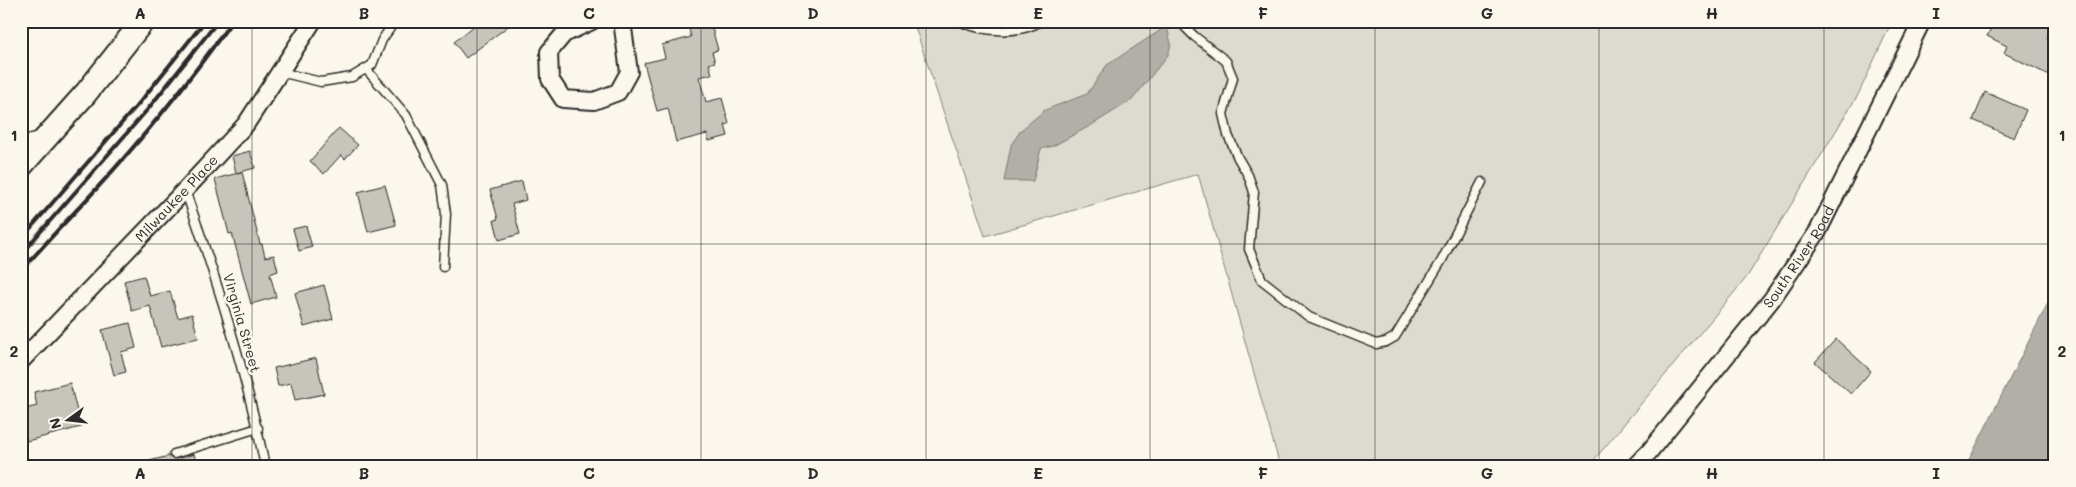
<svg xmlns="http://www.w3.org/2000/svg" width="2076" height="487" viewBox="0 0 2076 487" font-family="Mali,sans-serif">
<rect width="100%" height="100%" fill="#fbf7ec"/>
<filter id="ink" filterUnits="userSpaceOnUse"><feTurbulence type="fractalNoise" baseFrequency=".02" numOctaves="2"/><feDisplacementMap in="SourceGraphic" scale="10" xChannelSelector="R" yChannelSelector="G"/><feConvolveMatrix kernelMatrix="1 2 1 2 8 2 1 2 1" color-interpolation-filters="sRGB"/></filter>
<g filter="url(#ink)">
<path fill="#dddad0" stroke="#84827e" d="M 913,21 L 1892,21 L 1859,93 L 1747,277 L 1589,466 L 1280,466 L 1198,174 L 985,236 Z"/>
<g fill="#b1afa7" stroke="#7b7a75">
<path d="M 1167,26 L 1171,44 L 1168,55 L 1132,100 L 1090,126 L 1053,146 L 1041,149 L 1033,181 L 1004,181 L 1011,145 L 1021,130 L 1045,110 L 1087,94 L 1107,65 Z"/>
<path d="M 2055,289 L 2055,466 L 1962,466 L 1970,458 Z"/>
</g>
<g fill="#c7c4bc" stroke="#2b2b2b">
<path d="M 480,21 L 515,21 L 466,58 L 454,42 Z"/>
<path d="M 687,21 L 710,21 L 718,50 L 712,52 L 715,62 L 709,64 L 712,74 L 699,77 L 706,102 L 722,98 L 729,124 L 725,125 L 728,136 L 709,141 L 707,134 L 676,142 L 668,108 L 657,111 L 644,63 L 665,58 L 662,45 L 691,37 Z"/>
<path d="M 1995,21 L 2054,21 L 2047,39 L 2055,43 L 2055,78 L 2004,53 L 2007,46 L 1987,36 Z"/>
<path d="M 1985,92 L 2026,110 L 2014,138 L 1973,120 Z"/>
<path d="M 339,128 L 358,145 L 345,159 L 341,155 L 324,174 L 310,161 Z"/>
<path d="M 250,151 L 255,168 L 236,173 L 232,156 Z"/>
<path d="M 242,172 L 260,244 L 262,244 L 265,257 L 274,255 L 278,271 L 270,274 L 276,297 L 251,304 L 232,233 L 229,234 L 215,179 Z"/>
<path d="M 522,181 L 526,200 L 512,204 L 520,234 L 499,240 L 494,220 L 498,219 L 490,190 Z"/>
<path d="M 385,185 L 396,225 L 368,232 L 358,192 Z"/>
<path d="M 306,226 L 312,247 L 299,251 L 293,229 Z"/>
<path d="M 144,276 L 150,296 L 170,291 L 178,318 L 192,314 L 198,338 L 161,347 L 150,306 L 132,311 L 124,281 Z"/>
<path d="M 324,285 L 333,319 L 304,327 L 295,293 Z"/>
<path d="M 130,323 L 136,348 L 121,352 L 126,372 L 114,375 L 102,330 Z"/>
<path d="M 1836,339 L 1871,371 L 1851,394 L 1815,362 Z"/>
<path d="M 316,358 L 324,394 L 295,400 L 291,383 L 278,386 L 274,368 Z"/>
<path d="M 70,383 L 81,427 L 27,441 L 21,419 L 21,410 L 37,406 L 34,392 Z"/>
<path d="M 194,454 L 197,466 L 149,466 L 149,461 L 169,456 L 176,459 Z"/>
</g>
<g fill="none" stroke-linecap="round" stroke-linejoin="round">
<defs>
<g id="lane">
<path d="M 959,21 C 982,32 1018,35 1041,21"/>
<path d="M 1182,21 L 1185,27 L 1194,36 L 1226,61 L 1233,78 L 1223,114 L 1228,135 L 1238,158 L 1248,175 L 1254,192 L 1249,249 L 1262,280 L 1309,317 L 1376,344 L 1386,342 L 1395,337 L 1442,260 L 1482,182"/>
<path d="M 366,69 L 406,115 L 442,185 L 446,214 L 443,267"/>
<path d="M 280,72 L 321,82 L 352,77 L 372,65 L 382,40 L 395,21"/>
<path d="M 21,141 L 39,136"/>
<path d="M 185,190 C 217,280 246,372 265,466"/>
<path d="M 174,454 L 258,428"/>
</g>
<g id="street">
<path d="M 592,21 L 564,34 L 549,52 L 550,79 L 563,99 L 594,101 L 618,92 L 629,72 L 622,21"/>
<path id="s1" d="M 21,361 L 185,190 L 246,124 L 313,21"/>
<path id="s2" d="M 1635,466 L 1649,452 L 1772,299 L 1818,231 L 1922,21"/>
</g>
<path id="secondary" d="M 21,166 L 86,93 L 143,21"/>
</defs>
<use href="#lane" stroke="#2b2b2b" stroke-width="11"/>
<use href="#street" stroke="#2b2b2b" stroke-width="20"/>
<use href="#secondary" stroke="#2b2b2b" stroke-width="26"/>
<use href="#lane" stroke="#fbf7ec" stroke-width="8"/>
<use href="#street" stroke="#fbf7ec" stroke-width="16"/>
<use href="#secondary" stroke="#fbf7ec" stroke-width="22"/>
<g stroke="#2b2b2b" stroke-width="4">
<path d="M 21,239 L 140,102 L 205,21"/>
<path d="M 21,254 L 148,109 L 218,21"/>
<path d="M 21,271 C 43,246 65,222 88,198 C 139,143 188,83 232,21"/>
</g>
</g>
</g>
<path fill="none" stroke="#2b2b2b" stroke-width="1" stroke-opacity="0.55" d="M 252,21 L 252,466M 477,21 L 477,466M 701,21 L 701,466M 926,21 L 926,466M 1150,21 L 1150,466M 1375,21 L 1375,466M 1599,21 L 1599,466M 1824,21 L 1824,466M 21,244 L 2055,244"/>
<g text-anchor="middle" stroke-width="5" stroke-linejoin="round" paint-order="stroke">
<g font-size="14" fill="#2b2b2b" stroke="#fbf7ec">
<text dy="5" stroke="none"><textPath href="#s1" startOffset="225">Milwaukee Place</textPath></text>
<text dy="5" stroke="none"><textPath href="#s2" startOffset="266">South River Road</textPath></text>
<text transform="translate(242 323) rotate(74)" y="5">Virginia Street</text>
</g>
</g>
<rect width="2076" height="487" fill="none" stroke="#fbf7ec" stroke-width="55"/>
<g transform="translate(68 420) rotate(255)" stroke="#fbf7ec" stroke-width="4" paint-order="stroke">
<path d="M0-4L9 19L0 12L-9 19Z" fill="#2b2b2b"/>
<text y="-8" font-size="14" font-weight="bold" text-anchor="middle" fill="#2b2b2b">N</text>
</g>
<rect x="28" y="28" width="2020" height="432" fill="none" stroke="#2b2b2b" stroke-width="2"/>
<g font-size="16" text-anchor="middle" font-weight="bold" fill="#2b2b2b">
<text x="140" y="19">A</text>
<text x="364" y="19">B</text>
<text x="589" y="19">C</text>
<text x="813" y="19">D</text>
<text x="1038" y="19">E</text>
<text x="1263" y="19">F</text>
<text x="1487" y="19">G</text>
<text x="1712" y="19">H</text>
<text x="1936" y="19">I</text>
<text x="14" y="141">1</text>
<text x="2062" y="141">1</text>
<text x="14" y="357">2</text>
<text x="2062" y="357">2</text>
<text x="140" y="479">A</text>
<text x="364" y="479">B</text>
<text x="589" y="479">C</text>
<text x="813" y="479">D</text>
<text x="1038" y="479">E</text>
<text x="1263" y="479">F</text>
<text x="1487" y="479">G</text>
<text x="1712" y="479">H</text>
<text x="1936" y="479">I</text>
</g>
</svg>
